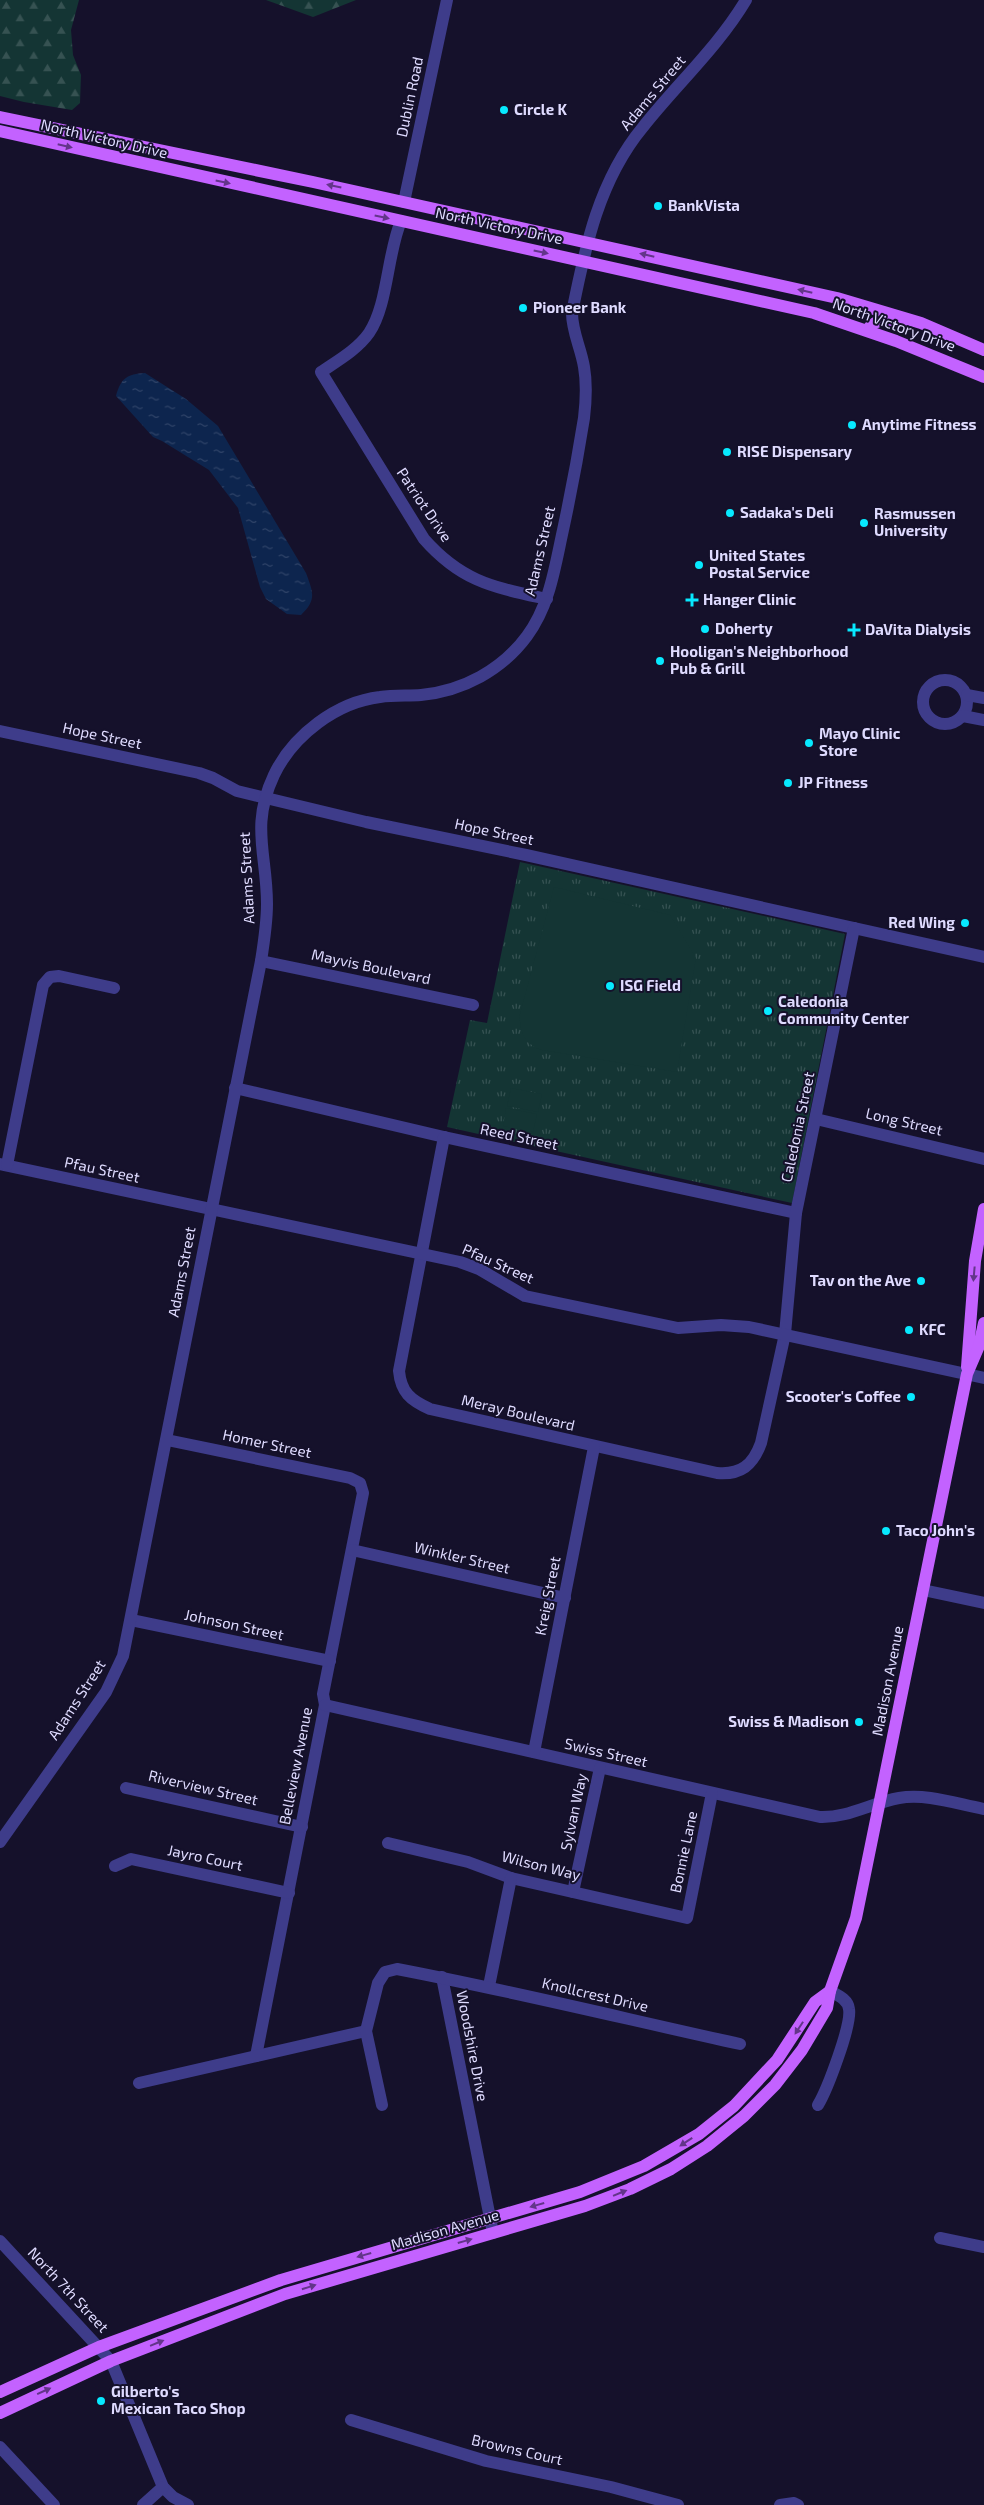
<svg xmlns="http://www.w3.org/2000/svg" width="984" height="2505" viewBox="0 0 984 2505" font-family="'Exo 2',sans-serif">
<defs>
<pattern id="grass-tufts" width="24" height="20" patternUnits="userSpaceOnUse" patternTransform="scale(1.25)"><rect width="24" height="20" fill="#143534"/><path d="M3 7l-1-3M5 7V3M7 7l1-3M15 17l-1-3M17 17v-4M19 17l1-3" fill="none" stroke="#365252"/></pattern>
<pattern id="forest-firs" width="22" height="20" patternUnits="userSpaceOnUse" patternTransform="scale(1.25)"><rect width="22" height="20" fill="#143534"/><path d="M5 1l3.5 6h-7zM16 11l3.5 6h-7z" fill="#365252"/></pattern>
<pattern id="water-ripples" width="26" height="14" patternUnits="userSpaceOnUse" patternTransform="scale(1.25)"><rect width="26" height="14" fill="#0d254e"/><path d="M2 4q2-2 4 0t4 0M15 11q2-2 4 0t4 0" fill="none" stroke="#304469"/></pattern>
</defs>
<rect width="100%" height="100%" fill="#15112b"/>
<path fill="url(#grass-tufts)" d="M 520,862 L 845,934 L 792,1203 L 447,1127 L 470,1020 L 487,1023 Z"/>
<g fill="url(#forest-firs)">
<path d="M 0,0 L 79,0 L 71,30 L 73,55 L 81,75 L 80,103 L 72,110 L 24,102 L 0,96 Z"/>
<path d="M 266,0 L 356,0 L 313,17 Z"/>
</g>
<g fill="#143534">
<path d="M 554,887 L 670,915 L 696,958 L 677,1072 L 542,1050 C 524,1044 519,1031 520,1014 Z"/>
<path d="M 511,1088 L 542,1094 L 538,1112 L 507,1106 Z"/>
<path d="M 506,1108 L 537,1114 L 533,1132 L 503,1126 Z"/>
</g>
<path fill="url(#water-ripples)" d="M 145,373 L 186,399 L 218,426 L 306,573 C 313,592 317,600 301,615 L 287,614 L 266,599 L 260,587 L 238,508 L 209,470 L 162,441 L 153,437 L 116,396 C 121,378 127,374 145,373 Z"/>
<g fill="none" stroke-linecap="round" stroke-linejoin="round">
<g stroke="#3e3c8a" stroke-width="12">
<path d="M 404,202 L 447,0"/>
<path d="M 401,221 C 387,254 388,305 369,333 C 357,350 337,361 321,372 L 424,539 C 462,582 493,587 547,599"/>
<circle cx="945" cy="702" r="22"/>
<path d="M 967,695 L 984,698"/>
<path d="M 963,716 L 984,720"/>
<path d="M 0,731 L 199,773 L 213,778 L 237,791 L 366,822 L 526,855 L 984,957"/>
<path d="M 261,961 L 473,1005"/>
<path d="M 235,1088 L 444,1137 L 796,1213"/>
<path d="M 816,1119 L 984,1159"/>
<path d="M 444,1137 L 399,1371 C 401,1392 410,1400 430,1409 L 717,1473 C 741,1475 753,1465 761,1443 L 785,1334 L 796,1213 L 854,928"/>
<path d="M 0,1164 L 460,1262 L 479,1269 L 525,1296 L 678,1328 L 721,1325 L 749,1327 L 984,1378"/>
<path d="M 7,1165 L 43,985 L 50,977 L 59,976 L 114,988"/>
<path d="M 167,1440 L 350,1478 L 360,1483 L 363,1493 L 323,1694 L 325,1705 L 256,2056"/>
<path d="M 352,1550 L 565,1598"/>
<path d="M 923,1590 L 984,1603"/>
<path d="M 131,1620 L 330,1661"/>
<path d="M 325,1705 L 820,1817 C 848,1818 871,1803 899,1798 C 926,1793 957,1804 984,1809"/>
<path d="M 534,1752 L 594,1447"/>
<path d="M 126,1788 L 302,1827"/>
<path d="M 0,1842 L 106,1692 L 123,1656 L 261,961 C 264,942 267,923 267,904 C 267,854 250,826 274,775 C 293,735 337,702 380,697 C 394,695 408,696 421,695 C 463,691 502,670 527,636 C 550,605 555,566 563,530 C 571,493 578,456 584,418 C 586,401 587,384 584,367 C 581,348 572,332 572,313 C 585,247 599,180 643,127 C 677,84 718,47 746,0"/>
<path d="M 388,1843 L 468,1862 L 511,1878 L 687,1918 L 712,1793"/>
<path d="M 115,1866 L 131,1859 L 289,1893"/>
<path d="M 573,1892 L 600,1768"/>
<path d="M 442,1977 L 493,2233"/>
<path d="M 489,1986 L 511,1878"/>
<path d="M 139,2083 L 366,2031"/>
<path d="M 382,2105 L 366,2031 L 378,1983 L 385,1972 L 397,1969 C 512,1991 626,2019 740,2044"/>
<path d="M 818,2105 C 827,2090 852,2025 849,2009 C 848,1999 837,1995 830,1991"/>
<path d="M 940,2238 L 984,2247"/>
<path d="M 0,2241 L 111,2361 L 163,2487 L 173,2497 L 188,2505"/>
<path d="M 351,2420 L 486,2461 L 611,2487 L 678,2505"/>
<path d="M 0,2447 L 54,2505"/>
<path d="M 143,2505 L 163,2487"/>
<path d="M 780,2505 L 794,2503 L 798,2505"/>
</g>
<g stroke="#c362ff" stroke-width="12">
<path d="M 0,117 L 313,182 L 837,298 L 921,323 L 984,350"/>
<path d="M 0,131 L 814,313 L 896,341 L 984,377"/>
<path d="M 867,330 C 876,318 888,319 902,322"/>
<path d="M 967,1367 L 975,1261 L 984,1209"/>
<path d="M 0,2392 L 99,2347 L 281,2280 L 580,2192 L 644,2166 L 699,2134 L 734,2106 L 777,2060 L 815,2002 L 830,1991"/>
<path d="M 0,2413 L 111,2361 L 285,2294 L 585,2206 L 630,2189 L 671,2169 L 707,2146 L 744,2116 L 775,2085 L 802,2050 L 827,2008 L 830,1991 L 856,1918 L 967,1374 L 979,1346 L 984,1323"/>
</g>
</g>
<defs><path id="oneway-solid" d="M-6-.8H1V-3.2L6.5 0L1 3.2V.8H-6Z" transform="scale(1.25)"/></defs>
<g fill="#63358a">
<use href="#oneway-solid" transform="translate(65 146) rotate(13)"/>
<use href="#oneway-solid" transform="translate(223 182) rotate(12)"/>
<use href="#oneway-solid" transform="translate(334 186) rotate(-168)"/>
<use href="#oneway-solid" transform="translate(382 217) rotate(12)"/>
<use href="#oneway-solid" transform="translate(541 252) rotate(12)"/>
<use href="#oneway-solid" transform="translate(647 255) rotate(-167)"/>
<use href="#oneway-solid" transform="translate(805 291) rotate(-167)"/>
<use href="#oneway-solid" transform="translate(974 1274) rotate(95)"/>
<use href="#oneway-solid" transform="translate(799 2028) rotate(123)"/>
<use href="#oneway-solid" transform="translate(686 2142) rotate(147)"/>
<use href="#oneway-solid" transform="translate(620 2193) rotate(-22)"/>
<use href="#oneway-solid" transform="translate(537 2205) rotate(164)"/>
<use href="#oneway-solid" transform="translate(465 2241) rotate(-16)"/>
<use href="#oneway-solid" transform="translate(364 2255) rotate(164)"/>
<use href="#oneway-solid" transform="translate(309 2287) rotate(-18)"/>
<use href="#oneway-solid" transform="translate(157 2343) rotate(-22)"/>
<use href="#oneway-solid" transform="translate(44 2391) rotate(-24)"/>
</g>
<g fill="#07e9ff" stroke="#15112b" stroke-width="2">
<circle cx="504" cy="110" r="5"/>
<circle cx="658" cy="206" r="5"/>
<circle cx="523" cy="308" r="5"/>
<circle cx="852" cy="425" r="5"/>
<circle cx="727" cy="452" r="5"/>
<circle cx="730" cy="513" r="5"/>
<circle cx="864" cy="523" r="5"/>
<circle cx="699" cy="565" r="5"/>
<path d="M689.5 592.5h5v5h5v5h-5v5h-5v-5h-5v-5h5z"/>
<circle cx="705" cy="629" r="5"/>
<path d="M851.5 622.5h5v5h5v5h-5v5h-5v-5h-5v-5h5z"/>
<circle cx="660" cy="661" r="5"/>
<circle cx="809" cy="743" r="5"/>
<circle cx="788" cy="783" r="5"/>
<circle cx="965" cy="923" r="5"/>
<circle cx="610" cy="986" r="5"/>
<circle cx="768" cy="1011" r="5"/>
<circle cx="921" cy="1281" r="5"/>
<circle cx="909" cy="1330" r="5"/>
<circle cx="911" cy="1397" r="5"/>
<circle cx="886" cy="1531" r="5"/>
<circle cx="859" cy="1722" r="5"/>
<circle cx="101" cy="2401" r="5"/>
</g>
<g text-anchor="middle" stroke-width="4" stroke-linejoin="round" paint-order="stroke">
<g font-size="15" fill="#dfdbff" stroke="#15112b">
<text transform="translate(653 93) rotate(-50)" y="5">Adams Street</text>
<text transform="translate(410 97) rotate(-78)" y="5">Dublin Road</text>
<text transform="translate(104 139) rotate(13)" y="5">North Victory Drive</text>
<text transform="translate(499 226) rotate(12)" y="5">North Victory Drive</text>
<text transform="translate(894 325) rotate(20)" y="5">North Victory Drive</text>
<text transform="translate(424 505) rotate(56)" y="5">Patriot Drive</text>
<text transform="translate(540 551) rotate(-77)" y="5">Adams Street</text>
<text transform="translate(102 736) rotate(12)" y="5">Hope Street</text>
<text transform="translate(494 832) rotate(12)" y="5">Hope Street</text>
<text transform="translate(247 878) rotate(-93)" y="5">Adams Street</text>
<text transform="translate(371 967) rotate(12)" y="5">Mayvis Boulevard</text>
<text transform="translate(904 1122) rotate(13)" y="5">Long Street</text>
<text transform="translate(798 1127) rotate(-78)" y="5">Caledonia Street</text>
<text transform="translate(519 1137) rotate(12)" y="5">Reed Street</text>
<text transform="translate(102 1170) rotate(12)" y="5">Pfau Street</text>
<text transform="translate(498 1264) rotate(24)" y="5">Pfau Street</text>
<text transform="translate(182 1272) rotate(-79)" y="5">Adams Street</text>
<text transform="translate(518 1413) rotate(13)" y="5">Meray Boulevard</text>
<text transform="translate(267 1444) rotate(12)" y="5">Homer Street</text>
<text transform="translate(462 1558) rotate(13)" y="5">Winkler Street</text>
<text transform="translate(548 1596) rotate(-79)" y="5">Kreig Street</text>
<text transform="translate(234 1625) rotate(12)" y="5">Johnson Street</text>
<text transform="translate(888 1681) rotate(-79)" y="5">Madison Avenue</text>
<text transform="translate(77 1700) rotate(-57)" y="5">Adams Street</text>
<text transform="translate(606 1753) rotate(13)" y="5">Swiss Street</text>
<text transform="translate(296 1766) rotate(-79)" y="5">Belleview Avenue</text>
<text transform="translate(203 1788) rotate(13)" y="5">Riverview Street</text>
<text transform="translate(574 1812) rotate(-78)" y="5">Sylvan Way</text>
<text transform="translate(684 1852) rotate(-78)" y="5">Bonnie Lane</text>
<text transform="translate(205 1858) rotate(12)" y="5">Jayro Court</text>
<text transform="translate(541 1866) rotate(14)" y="5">Wilson Way</text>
<text transform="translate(595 1995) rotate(13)" y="5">Knollcrest Drive</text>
<text transform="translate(472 2046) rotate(79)" y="5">Woodshire Drive</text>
<text transform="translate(445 2230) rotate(-16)" y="5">Madison Avenue</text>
<text transform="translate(68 2290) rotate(47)" y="5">North 7th Street</text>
<text transform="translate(517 2450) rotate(13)" y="5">Browns Court</text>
</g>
<g font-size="15" font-weight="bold" fill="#dfdbff" stroke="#15112b" text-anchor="start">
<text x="514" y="115">Circle K</text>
<text x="668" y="211">BankVista</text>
<text x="533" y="313">Pioneer Bank</text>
<text x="862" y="430">Anytime Fitness</text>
<text x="737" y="457">RISE Dispensary</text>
<text x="740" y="518">Sadaka's Deli</text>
<text x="874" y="519">Rasmussen<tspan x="874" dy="17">University</tspan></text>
<text x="709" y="561">United States<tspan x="709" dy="17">Postal Service</tspan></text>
<text x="703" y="605">Hanger Clinic</text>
<text x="715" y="634">Doherty</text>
<text x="865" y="635">DaVita Dialysis</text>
<text x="670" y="657">Hooligan's Neighborhood<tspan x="670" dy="17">Pub &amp; Grill</tspan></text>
<text x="819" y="739">Mayo Clinic<tspan x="819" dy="17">Store</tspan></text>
<text x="798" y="788">JP Fitness</text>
<text x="955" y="928" text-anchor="end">Red Wing</text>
<text x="620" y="991">ISG Field</text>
<text x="778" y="1007">Caledonia<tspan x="778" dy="17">Community Center</tspan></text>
<text x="911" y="1286" text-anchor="end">Tav on the Ave</text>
<text x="919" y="1335">KFC</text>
<text x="901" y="1402" text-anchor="end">Scooter's Coffee</text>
<text x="896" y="1536">Taco John's</text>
<text x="849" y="1727" text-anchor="end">Swiss &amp; Madison</text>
<text x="111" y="2397">Gilberto's<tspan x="111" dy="17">Mexican Taco Shop</tspan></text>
</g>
</g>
</svg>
